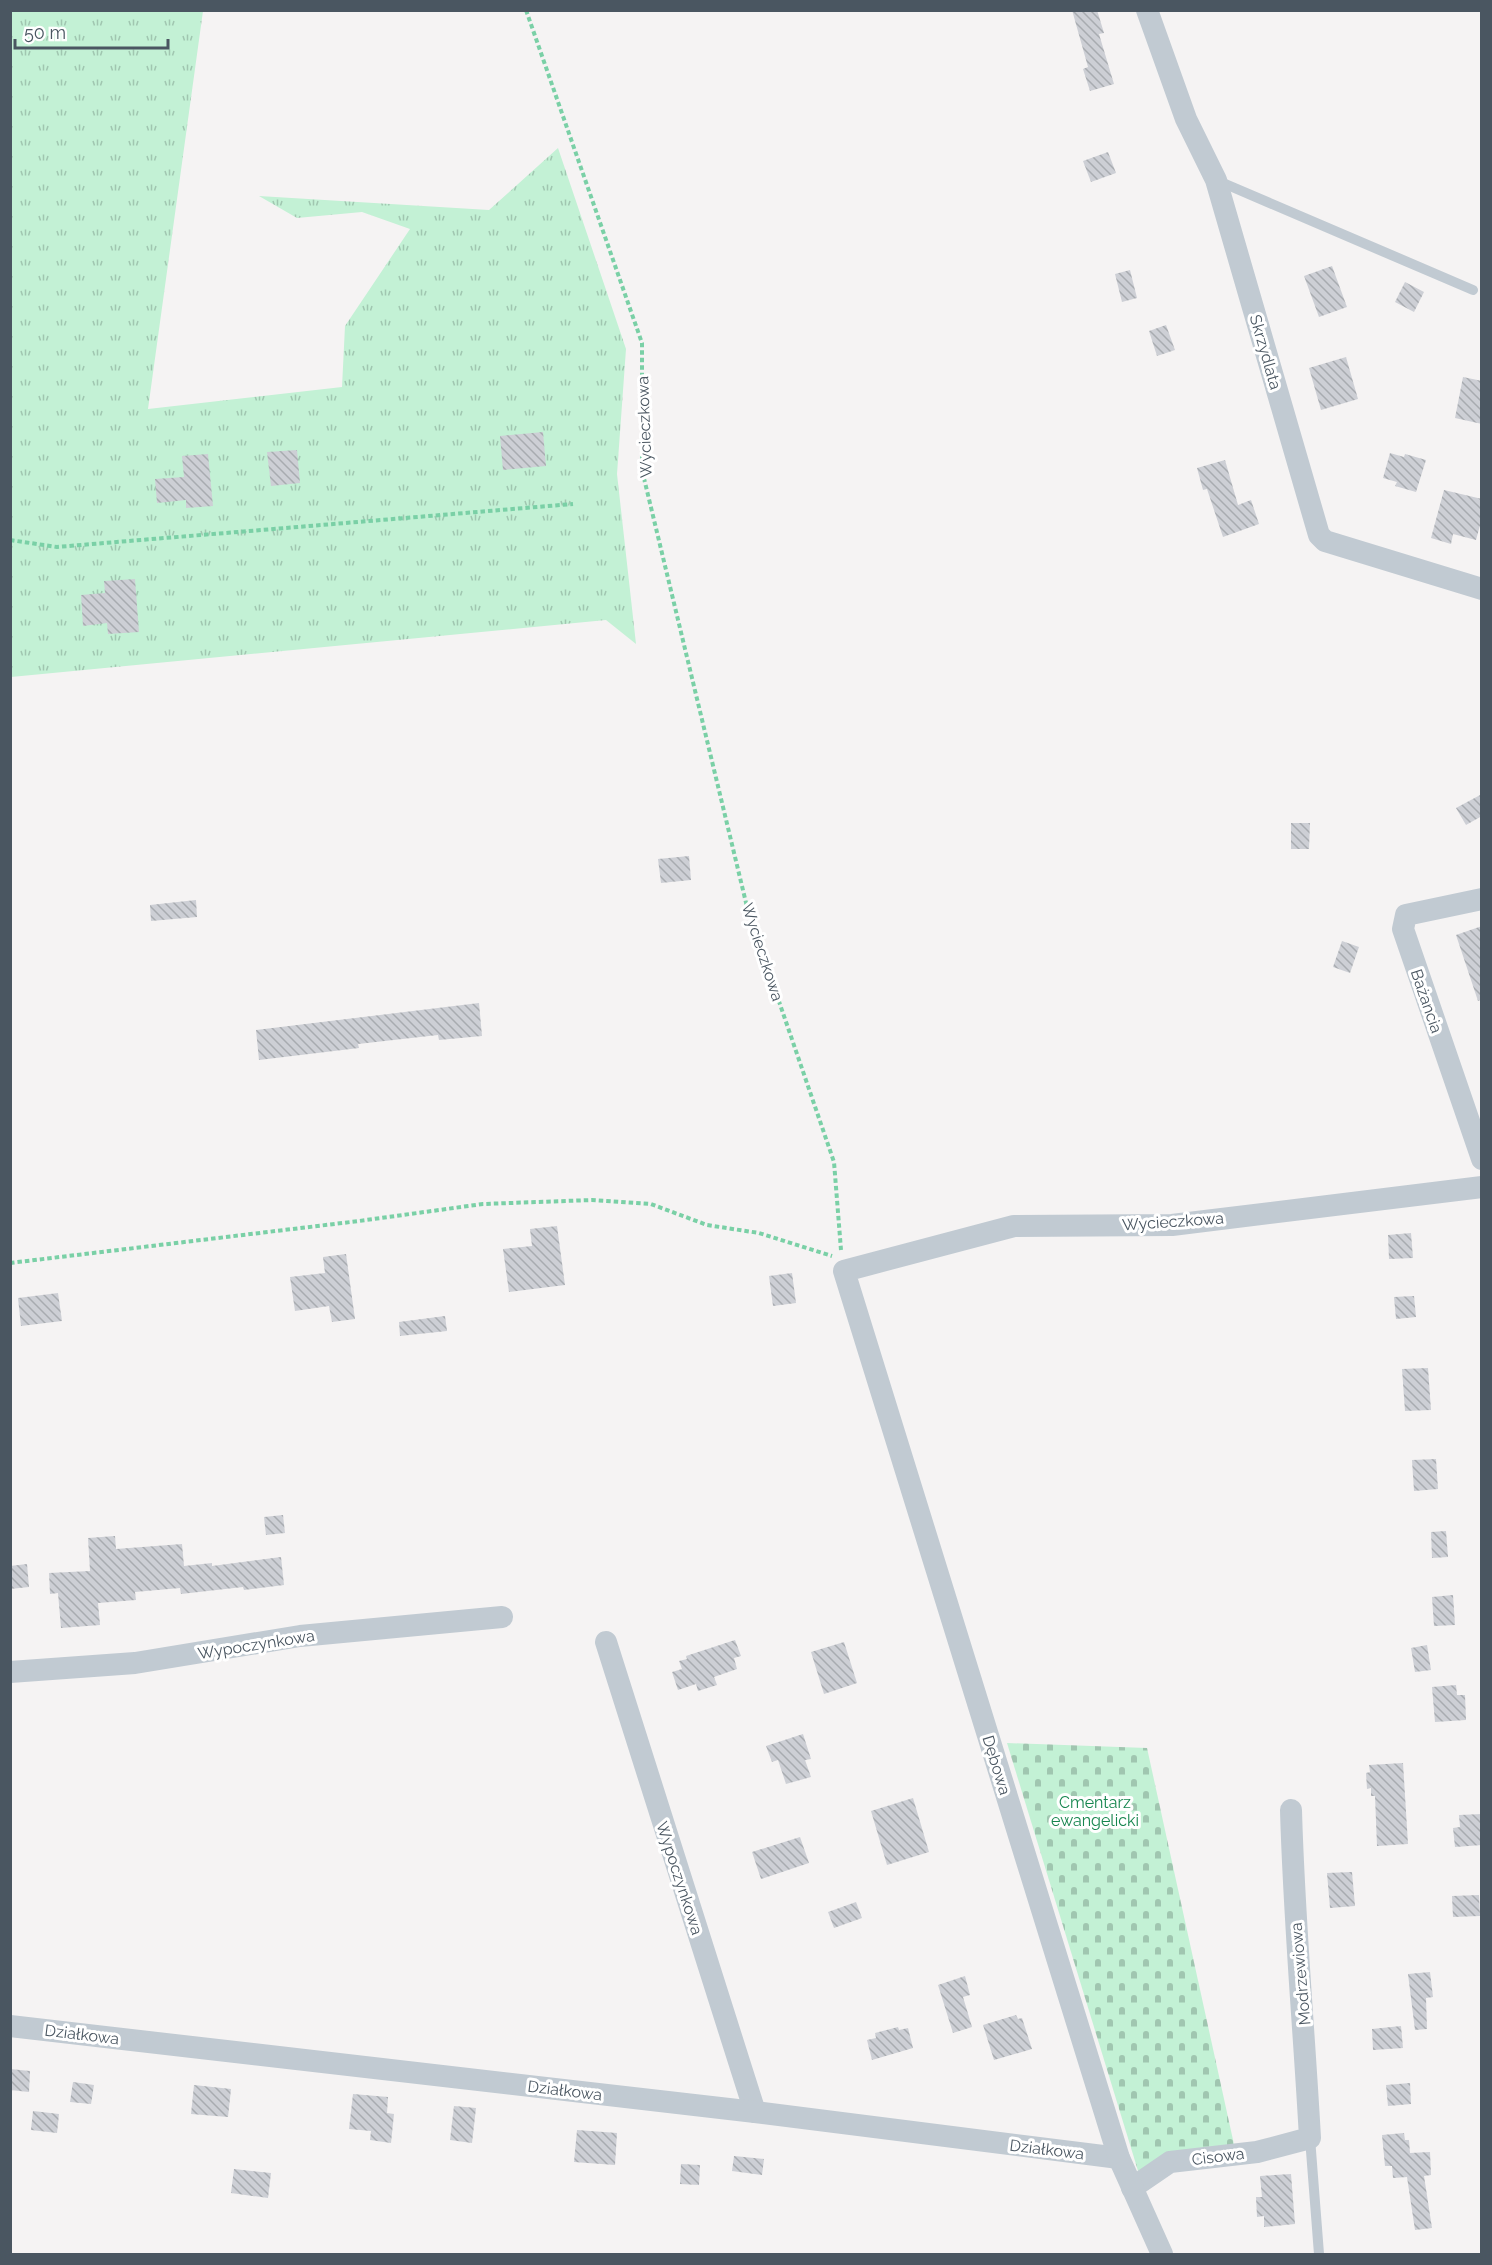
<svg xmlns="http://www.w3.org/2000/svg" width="1492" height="2265" viewBox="0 0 1492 2265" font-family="Raleway,sans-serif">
<defs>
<pattern id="grass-tufts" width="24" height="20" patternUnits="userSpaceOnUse" patternTransform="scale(1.5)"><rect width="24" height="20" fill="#c3f1d5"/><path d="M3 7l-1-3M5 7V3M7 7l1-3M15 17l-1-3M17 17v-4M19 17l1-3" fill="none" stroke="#a0c6b0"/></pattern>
<pattern id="cemetery-stones" width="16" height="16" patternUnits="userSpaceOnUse" patternTransform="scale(1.5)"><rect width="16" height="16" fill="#c3f1d5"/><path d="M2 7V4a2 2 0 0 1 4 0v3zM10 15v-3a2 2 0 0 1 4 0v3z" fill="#a0c6b0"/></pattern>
<pattern id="building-back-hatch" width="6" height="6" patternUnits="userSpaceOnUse" patternTransform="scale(1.5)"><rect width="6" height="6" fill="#cdcfd5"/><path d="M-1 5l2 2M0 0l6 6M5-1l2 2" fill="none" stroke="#a8abb0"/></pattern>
</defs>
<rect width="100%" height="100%" fill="#f5f3f3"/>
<path fill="url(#grass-tufts)" d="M 11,11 L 203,11 L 148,409 L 342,387 L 345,326 L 410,229 L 362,212 L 297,218 L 259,196 L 489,210 L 558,148 L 626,349 L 617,474 L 636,644 L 606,620 L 11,677 Z"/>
<path fill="url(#cemetery-stones)" d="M 1007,1743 L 1147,1748 L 1235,2149 L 1139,2174 Z"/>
<g fill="url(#building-back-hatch)">
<path d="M 1072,10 L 1097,10 L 1104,33 L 1099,34 L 1114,84 L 1090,91 L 1083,69 L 1088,67 Z"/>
<path d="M 1108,152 L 1116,173 L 1091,182 L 1083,161 Z"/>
<path d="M 1332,266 L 1347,307 L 1319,317 L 1304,276 Z"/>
<path d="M 1130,270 L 1137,298 L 1122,302 L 1115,274 Z"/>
<path d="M 1405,282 L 1424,292 L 1414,312 L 1395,302 Z"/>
<path d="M 1166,325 L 1175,350 L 1157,356 L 1149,331 Z"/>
<path d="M 1346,357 L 1358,399 L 1321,410 L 1309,368 Z"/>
<path d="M 1463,377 L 1482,381 L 1482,424 L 1455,418 Z"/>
<path d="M 543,432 L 546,466 L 503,470 L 500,436 Z"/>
<path d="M 297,450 L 300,483 L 271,486 L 267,452 Z"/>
<path d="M 1390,453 L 1404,457 L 1405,454 L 1426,460 L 1416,492 L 1395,486 L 1397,482 L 1383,478 Z"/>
<path d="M 208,454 L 213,506 L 186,508 L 186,500 L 157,503 L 155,479 L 184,477 L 182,456 Z"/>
<path d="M 1225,460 L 1238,505 L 1251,500 L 1259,524 L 1223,537 L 1207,489 L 1203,490 L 1197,468 Z"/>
<path d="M 1444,490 L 1482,499 L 1482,518 L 1476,540 L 1453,534 L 1451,544 L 1431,538 Z"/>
<path d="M 135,579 L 139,632 L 108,634 L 107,623 L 83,626 L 81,595 L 105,593 L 104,581 Z"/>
<path d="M 1482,794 L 1482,816 L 1466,825 L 1456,808 Z"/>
<path d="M 1291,823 L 1310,823 L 1309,849 L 1291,849 Z"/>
<path d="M 689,856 L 691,880 L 661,883 L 658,859 Z"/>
<path d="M 196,900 L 197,917 L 151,921 L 150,905 Z"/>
<path d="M 1482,926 L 1482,1000 L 1478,1001 L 1456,935 Z"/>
<path d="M 1342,941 L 1359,947 L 1350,973 L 1333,967 Z"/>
<path d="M 479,1003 L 482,1036 L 439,1040 L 438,1035 L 358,1044 L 359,1048 L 259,1060 L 256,1030 Z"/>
<path d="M 557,1226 L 565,1285 L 509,1292 L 503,1249 L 532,1246 L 530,1229 Z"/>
<path d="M 1411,1233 L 1413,1258 L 1389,1259 L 1388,1235 Z"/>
<path d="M 346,1254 L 355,1319 L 332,1322 L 329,1306 L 295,1311 L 290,1277 L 325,1273 L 323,1257 Z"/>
<path d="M 792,1273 L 796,1303 L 773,1306 L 769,1276 Z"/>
<path d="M 58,1293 L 62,1321 L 21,1326 L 18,1298 Z"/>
<path d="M 1414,1296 L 1416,1317 L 1396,1319 L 1394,1297 Z"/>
<path d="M 445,1316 L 447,1331 L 400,1336 L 399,1322 Z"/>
<path d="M 1428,1368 L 1431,1410 L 1405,1411 L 1402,1369 Z"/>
<path d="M 1436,1459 L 1438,1489 L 1414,1491 L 1412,1460 Z"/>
<path d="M 283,1515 L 285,1533 L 266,1535 L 264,1517 Z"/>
<path d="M 1446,1531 L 1448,1557 L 1432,1558 L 1431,1532 Z"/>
<path d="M 115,1536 L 116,1549 L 182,1544 L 184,1566 L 212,1563 L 212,1566 L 281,1557 L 284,1585 L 244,1590 L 243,1587 L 181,1594 L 180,1588 L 135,1592 L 136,1600 L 98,1603 L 100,1625 L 61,1628 L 58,1593 L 50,1594 L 49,1573 L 90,1571 L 88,1538 Z"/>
<path d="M 27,1564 L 29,1587 L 10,1589 L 10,1566 Z"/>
<path d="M 1453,1595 L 1455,1625 L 1434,1626 L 1432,1597 Z"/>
<path d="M 735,1640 L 741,1656 L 734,1658 L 737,1669 L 714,1677 L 717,1685 L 698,1691 L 696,1684 L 678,1690 L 672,1672 L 682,1669 L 679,1661 L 687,1659 L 686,1656 Z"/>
<path d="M 844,1642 L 857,1683 L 824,1694 L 811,1652 Z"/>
<path d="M 1427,1645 L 1431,1670 L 1415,1672 L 1411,1648 Z"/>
<path d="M 1456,1685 L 1457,1695 L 1465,1695 L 1466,1720 L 1435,1722 L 1432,1687 Z"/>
<path d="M 803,1734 L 811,1759 L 805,1760 L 811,1777 L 786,1784 L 778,1760 L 772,1762 L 766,1746 Z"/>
<path d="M 1403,1763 L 1408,1844 L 1377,1846 L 1375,1796 L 1371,1796 L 1371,1788 L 1367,1789 L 1366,1773 L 1370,1772 L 1369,1765 Z"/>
<path d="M 913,1798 L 929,1852 L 887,1865 L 871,1811 Z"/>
<path d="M 1482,1814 L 1482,1845 L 1455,1847 L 1453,1828 L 1460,1827 L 1459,1815 Z"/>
<path d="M 800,1837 L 809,1863 L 761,1879 L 752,1852 Z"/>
<path d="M 1352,1872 L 1355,1906 L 1330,1908 L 1327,1873 Z"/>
<path d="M 1479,1895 L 1480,1916 L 1453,1917 L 1452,1896 Z"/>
<path d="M 856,1902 L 862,1918 L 834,1928 L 828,1912 Z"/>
<path d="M 1430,1972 L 1433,1997 L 1426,1998 L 1427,2029 L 1415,2030 L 1408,1974 Z"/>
<path d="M 965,1976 L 970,1995 L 963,1997 L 972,2027 L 953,2033 L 938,1985 Z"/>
<path d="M 1016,2015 L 1018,2019 L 1022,2018 L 1032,2049 L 994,2060 L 983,2025 Z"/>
<path d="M 1401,2026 L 1403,2048 L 1373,2050 L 1372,2029 Z"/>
<path d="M 898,2027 L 899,2030 L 908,2028 L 913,2048 L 872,2060 L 867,2040 L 876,2038 L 875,2033 Z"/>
<path d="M 10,2069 L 30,2071 L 29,2092 L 10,2090 Z"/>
<path d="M 73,2082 L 94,2085 L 91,2104 L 70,2102 Z"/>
<path d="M 1410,2083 L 1411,2104 L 1388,2106 L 1386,2085 Z"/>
<path d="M 194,2085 L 231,2089 L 228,2117 L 191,2114 Z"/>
<path d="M 353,2094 L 388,2097 L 387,2113 L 394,2114 L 391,2143 L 370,2140 L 371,2131 L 349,2129 Z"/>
<path d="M 454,2106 L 476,2108 L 472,2143 L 450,2140 Z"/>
<path d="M 33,2111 L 59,2114 L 57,2133 L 31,2130 Z"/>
<path d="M 577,2130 L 617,2133 L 615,2165 L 574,2162 Z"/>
<path d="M 1404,2133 L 1405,2140 L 1409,2140 L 1410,2153 L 1430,2152 L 1431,2175 L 1424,2176 L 1432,2228 L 1415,2230 L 1407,2177 L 1393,2178 L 1392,2166 L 1385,2166 L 1382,2135 Z"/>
<path d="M 734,2156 L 764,2159 L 762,2175 L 732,2171 Z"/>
<path d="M 681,2164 L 700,2165 L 699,2185 L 680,2184 Z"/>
<path d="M 234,2169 L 271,2173 L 268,2198 L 231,2193 Z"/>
<path d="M 1291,2174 L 1295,2224 L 1264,2227 L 1264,2216 L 1257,2217 L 1256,2197 L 1262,2197 L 1260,2176 Z"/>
</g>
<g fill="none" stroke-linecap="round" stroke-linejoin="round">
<g stroke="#7ad0a6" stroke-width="4" stroke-dasharray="4.5 3" stroke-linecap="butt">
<path d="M 526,10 L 642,343 L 642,470 L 748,911 L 834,1162 L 841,1250"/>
<path d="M 10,540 L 57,547 L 573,504"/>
<path d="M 10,1263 L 359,1221 L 483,1204 L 592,1200 L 651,1204 L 707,1225 L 759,1233 L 832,1256"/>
</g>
<g stroke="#c1cad2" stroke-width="10">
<path d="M 1216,180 L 1473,290"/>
<path d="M 1310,2138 L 1319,2254"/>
</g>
<g stroke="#c1cad2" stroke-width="22">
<path d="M 1147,10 L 1186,119 L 1216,180 L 1319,535 L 1325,541 L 1482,589"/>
<path d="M 1482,899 L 1406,915 L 1403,929 L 1482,1159"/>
<path d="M 606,1642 L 755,2112"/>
<path d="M 10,1672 L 135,1663 L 300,1636 L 502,1617"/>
<path d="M 10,2026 L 755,2112 L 1119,2158"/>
<path d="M 1132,2188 L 1170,2162 L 1257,2152 L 1310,2138 C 1304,2029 1294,1920 1291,1810"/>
<path d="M 1162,2254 L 1119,2158 L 844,1271 L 1014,1226 L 1172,1225 L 1482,1187"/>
</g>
</g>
<g text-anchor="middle" stroke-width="6" stroke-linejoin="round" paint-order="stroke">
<g font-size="16" fill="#4a5661" stroke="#fff">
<text transform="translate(1266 352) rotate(74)" y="6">Skrzydlata</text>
<text transform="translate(644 427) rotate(-92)" y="6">Wycieczkowa</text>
<text transform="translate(763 952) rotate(72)" y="6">Wycieczkowa</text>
<text transform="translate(1427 1001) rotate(71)" y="6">Bażancia</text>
<text transform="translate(1173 1221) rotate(-4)" y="6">Wycieczkowa</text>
<text transform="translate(256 1644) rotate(-9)" y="6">Wypoczynkowa</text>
<text transform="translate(997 1765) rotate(73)" y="6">Dębowa</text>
<text transform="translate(680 1878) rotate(72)" y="6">Wypoczynkowa</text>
<text transform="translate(1300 1974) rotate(-95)" y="6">Modrzewiowa</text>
<text transform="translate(82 2034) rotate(7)" y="6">Działkowa</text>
<text transform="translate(565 2090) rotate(7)" y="6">Działkowa</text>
<text transform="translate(1047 2149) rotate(7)" y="6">Działkowa</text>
<text transform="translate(1218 2156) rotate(-7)" y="6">Cisowa</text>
</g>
<g font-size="16" fill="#17864f" stroke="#fff">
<text x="1095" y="1808">Cmentarz<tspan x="1095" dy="18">ewangelicki</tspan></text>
</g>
</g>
<rect width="1492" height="2265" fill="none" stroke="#4a5661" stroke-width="24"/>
<path d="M15 39v9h153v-9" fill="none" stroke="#4a5661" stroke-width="3"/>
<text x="24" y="39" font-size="18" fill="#4a5661" stroke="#ffffff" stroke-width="4.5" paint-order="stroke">50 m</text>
</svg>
